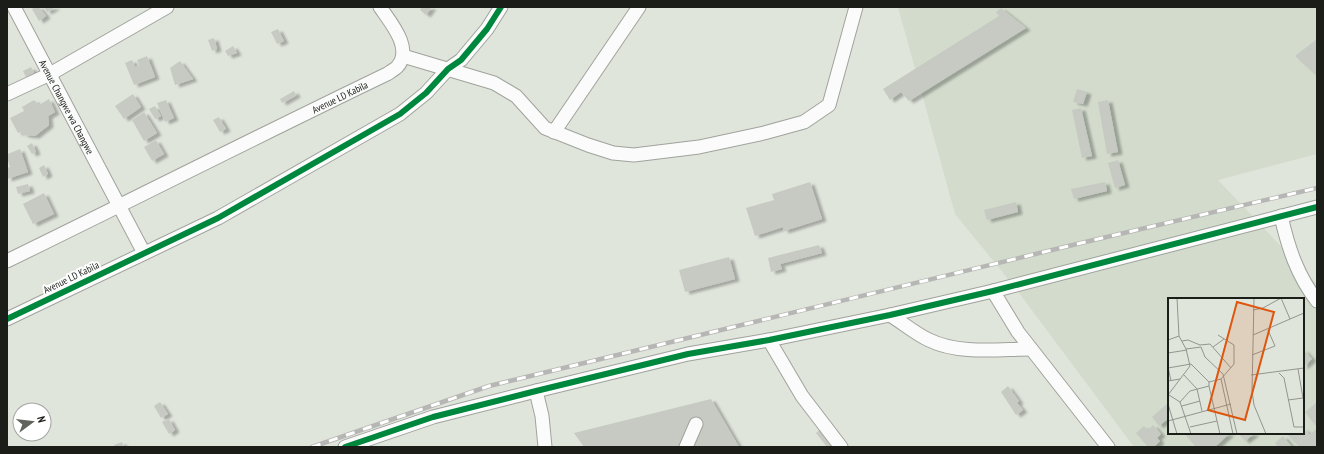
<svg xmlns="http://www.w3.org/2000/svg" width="1324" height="454" viewBox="0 0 1324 454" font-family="'PT Sans Narrow',sans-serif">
<defs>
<filter id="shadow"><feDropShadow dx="4.5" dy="2.5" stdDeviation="1" flood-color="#0004"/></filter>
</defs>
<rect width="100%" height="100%" fill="#e0e5dc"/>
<path fill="#d2dbcc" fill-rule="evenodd" d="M 898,7 L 1317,7 L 1317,154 L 1218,180 L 1317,284 L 1317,447 L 1134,447 L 1013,285 L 955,214 ZM 1169,299 L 1303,299 L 1303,433 L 1169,433 Z"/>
<g fill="#c6cac2" filter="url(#shadow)">
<path d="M 35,7 L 39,7 L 46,16 L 39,21 L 32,9 Z"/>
<path d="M 44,7 L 56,7 L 47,12 Z"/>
<path d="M 422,7 L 432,7 L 426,15 L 420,10 Z"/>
<path d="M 1001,8 L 1026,28 L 909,101 L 901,92 L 890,100 L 883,89 L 999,16 L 996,12 Z"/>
<path d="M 278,29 L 284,41 L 277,44 L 271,32 Z"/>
<path d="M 214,38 L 217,49 L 212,51 L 208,40 Z"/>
<path d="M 1317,39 L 1317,76 L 1295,56 Z"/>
<path d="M 233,46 L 237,53 L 228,56 L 225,51 Z"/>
<path d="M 147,56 L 155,77 L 134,85 L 125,63 L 132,60 L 135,67 L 139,65 L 137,60 Z"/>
<path d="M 180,61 L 193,79 L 175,85 L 170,68 Z"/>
<path d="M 31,67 L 34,73 L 26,77 L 23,71 Z"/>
<path d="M 1077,89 L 1087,92 L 1083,104 L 1073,102 Z"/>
<path d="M 294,91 L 296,95 L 282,103 L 280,99 Z"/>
<path d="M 133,94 L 141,107 L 124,119 L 115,106 Z"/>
<path d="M 49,99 L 55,112 L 48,116 L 49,125 L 35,136 L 25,135 L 21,132 L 18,133 L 10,118 L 24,111 L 22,107 L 34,100 L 39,105 Z"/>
<path d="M 166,100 L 174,118 L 165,122 L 157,103 Z"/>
<path d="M 1108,100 L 1118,152 L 1107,154 L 1098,102 Z"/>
<path d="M 155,106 L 161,116 L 155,119 L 149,109 Z"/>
<path d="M 1081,108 L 1092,156 L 1082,158 L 1072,110 Z"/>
<path d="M 144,112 L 157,133 L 144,141 L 132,120 Z"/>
<path d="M 219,117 L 226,129 L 220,132 L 213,120 Z"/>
<path d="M 156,140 L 164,154 L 152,161 L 144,147 Z"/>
<path d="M 32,143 L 36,152 L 32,154 L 27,146 Z"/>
<path d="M 20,149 L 28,172 L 7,179 L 7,168 L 10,167 L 7,158 L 8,154 Z"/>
<path d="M 1118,160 L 1125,185 L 1115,188 L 1108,163 Z"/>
<path d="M 44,165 L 48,174 L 43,177 L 39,168 Z"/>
<path d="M 810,182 L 822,219 L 784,231 L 783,227 L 755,236 L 746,208 L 774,200 L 772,194 Z"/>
<path d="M 1105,182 L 1107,191 L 1074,199 L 1071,189 Z"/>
<path d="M 28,184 L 30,191 L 18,194 L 16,187 Z"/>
<path d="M 44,193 L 54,214 L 33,224 L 23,204 Z"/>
<path d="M 1016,202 L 1018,212 L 987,220 L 984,210 Z"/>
<path d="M 819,245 L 822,253 L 780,264 L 782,269 L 771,272 L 768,258 Z"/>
<path d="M 729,257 L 735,279 L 685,292 L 679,270 Z"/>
<path d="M 1303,349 L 1312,359 L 1303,367 Z"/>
<path d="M 1008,386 L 1019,401 L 1017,403 L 1023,410 L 1016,415 L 1001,392 Z"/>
<path d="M 711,399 L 739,447 L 584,447 L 574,433 Z"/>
<path d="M 160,402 L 168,414 L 161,418 L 154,406 Z"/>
<path d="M 1169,402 L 1169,418 L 1159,426 L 1152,417 Z"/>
<path d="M 1317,402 L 1317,424 L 1315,425 L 1305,412 Z"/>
<path d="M 169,419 L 175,430 L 169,434 L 162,422 Z"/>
<path d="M 1153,425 L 1161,434 L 1157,438 L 1160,441 L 1154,447 L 1148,447 L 1136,433 L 1144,426 L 1148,430 Z"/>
<path d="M 823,427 L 836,447 L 827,447 L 816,433 Z"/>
<path d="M 1303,428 L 1310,435 L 1317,428 L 1317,447 L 1299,447 L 1286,433 L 1303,433 Z"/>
<path d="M 1184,433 L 1230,433 L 1215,447 L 1196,447 Z"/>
<path d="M 1238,433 L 1255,433 L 1245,441 Z"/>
<path d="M 1283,436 L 1292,447 L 1278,447 L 1275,443 Z"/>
<path d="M 122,442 L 124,447 L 115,447 L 114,445 Z"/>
</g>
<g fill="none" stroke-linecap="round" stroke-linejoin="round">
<defs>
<g id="minor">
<path id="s1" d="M 14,7 L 144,253"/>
<path d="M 403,56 L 494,83 L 516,96 L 545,128 L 588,145 L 613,153 L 634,155 L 699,147 L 764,133 L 804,122 L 829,105 L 856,7"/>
<path d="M 7,94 L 50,74 L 167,7"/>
<path d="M 554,132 L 639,7"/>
<path d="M 1281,216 C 1288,247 1297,275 1317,301"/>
<path id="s2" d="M 7,261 C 134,199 260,135 387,74 C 390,72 395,69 397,67 C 414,49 390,22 380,7"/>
<path d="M 993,291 L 1018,332 L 1108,447"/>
<path d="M 890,315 C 903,323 916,334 929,340 C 960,355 999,349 1031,349"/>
<path d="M 7,319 L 218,218 L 400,114 L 426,93 L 448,69 L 461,60 L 487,29 L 501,7"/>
<path d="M 769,340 L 802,396 L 841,447"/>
<path d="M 536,391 L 542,416 L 545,447"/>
<path d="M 345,447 L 433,417 L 536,391 L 688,354 L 769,340 L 890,315 L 993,291 L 1317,207"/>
<path d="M 686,447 L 696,424"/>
</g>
</defs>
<use href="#minor" stroke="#9fa39c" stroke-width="15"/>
<use href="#minor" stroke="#fafbfa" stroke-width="13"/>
<defs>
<path id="rail" d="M 312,447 L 489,386 L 1081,243 L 1317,188"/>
</defs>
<use href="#rail" stroke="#b6b6b4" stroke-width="4.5"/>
<use href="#rail" stroke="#fff" stroke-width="3" stroke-dasharray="9" stroke-linecap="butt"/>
<defs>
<g id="cycleway">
<path d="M 7,319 L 218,218 L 400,114 L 426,93 L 448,69 L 461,60 L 487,29 L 501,7"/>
<path d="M 345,447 L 433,417 L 536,391 L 688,354 L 769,340 L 890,315 L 993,291 L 1317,207"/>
</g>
</defs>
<use href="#cycleway" stroke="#fff" stroke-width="8"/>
<use href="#cycleway" stroke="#00873e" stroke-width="6"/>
</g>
<g text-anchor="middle" stroke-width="4" stroke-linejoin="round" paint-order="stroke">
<g font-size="10" fill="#1b1e18" stroke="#fff">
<text dy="4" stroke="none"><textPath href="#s2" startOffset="371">Avenue LD Kabila</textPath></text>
<text dy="4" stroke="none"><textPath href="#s1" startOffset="113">Avenue Changwe wa Changwe</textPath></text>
<text transform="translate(71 277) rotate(-26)" y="4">Avenue LD Kabila</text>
</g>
</g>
<g transform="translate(1168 298)">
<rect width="136" height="136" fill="#e0e5dc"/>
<path fill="none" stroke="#91958e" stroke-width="1" d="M 86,0 L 84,93 L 86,107 L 98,136M 113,0 L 122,21M 85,12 L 95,10 L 113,0M 85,37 L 136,15M 11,38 L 18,51 L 33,49 L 37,59 L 55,76 L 69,136M 0,42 L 11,38 L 9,0M 14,43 L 20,42 L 32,47 L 42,46 L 63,70M 45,49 L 56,41M 0,55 L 19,52M 84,57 L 107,48 L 100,32M 0,69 L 3,83M 0,70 L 23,66 L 41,84M 130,71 L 135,100M 111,75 L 116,80 L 126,129 L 136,129M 15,76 L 29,91 L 34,113M 83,77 L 136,70M 53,81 L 65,136M 0,83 L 12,81M 41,88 L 52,136M 0,97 L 22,68 L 18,51M 1,97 L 12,104 L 23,136M 120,102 L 135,100 L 136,102M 12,104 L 22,93 L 41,88 L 41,84 L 53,81 L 66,66 L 66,47 L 50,37M 0,106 L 9,136M 14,108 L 32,103M 0,123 L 63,106M 22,129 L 49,123"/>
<path fill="#de560d" fill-opacity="0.15" stroke="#de560d" stroke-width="2" d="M 69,4 L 106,14 L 77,122 L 40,112 Z"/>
<rect width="136" height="136" fill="none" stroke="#1b1e18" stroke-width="2"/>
</g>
<rect width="1324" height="454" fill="none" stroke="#1b1e18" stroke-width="16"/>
<g transform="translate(32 422) rotate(75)"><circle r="19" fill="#ffffff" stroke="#a4a5a3"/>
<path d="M0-3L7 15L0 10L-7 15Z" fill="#60645d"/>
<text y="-6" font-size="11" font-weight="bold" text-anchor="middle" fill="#1b1e18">N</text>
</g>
</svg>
